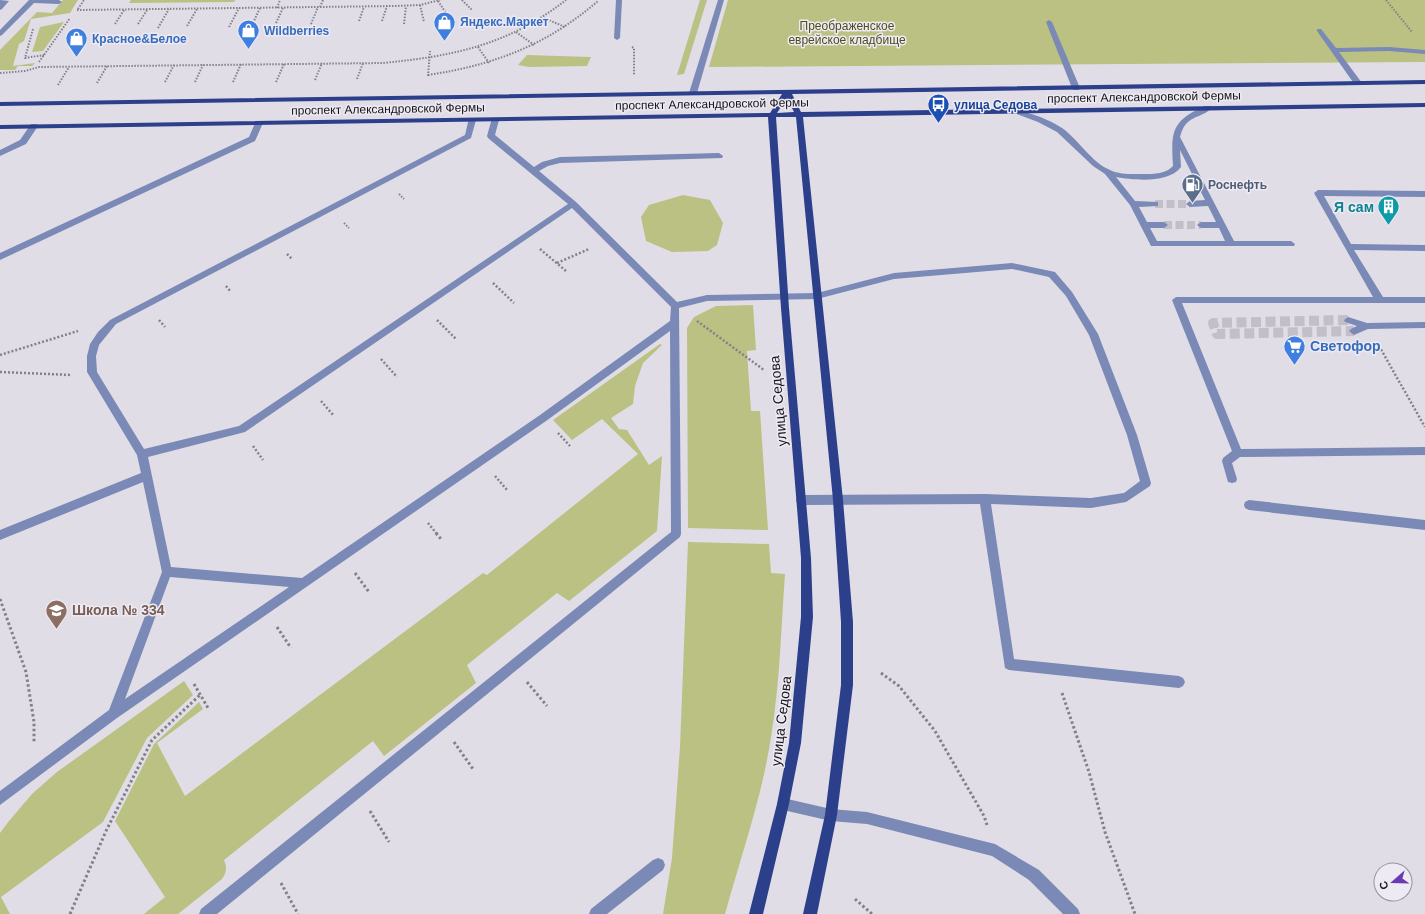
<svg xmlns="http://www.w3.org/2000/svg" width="1425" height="914" viewBox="0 0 1425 914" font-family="Arial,sans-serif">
<rect width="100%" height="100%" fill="#e1dde7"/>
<g fill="#bbc182">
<path d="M 63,0 L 78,0 L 70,13 L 31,19 L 24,41 L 19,44 L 13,66 L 35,63 L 32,66 L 18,66 L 15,70 L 0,70 L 0,50 L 37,12 L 52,13 Z"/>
<path d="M 131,0 L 235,0 L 234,2 L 129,3 Z"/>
<path d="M 700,0 L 707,0 L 684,74 L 677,75 Z"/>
<path d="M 728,0 L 1425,0 L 1425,62 L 709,67 Z"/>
<path d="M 64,22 L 43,51 L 32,52 L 40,27 Z"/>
<path d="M 527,55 L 591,57 L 587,66 L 529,67 L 518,65 Z"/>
<path d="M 683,195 L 710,200 L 723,223 L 717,245 L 708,251 L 672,252 L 646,241 L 641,217 L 649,205 Z"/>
<path d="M 753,305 L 756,350 L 747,351 L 751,411 L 760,411 L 768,530 L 688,528 L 687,328 L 694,317 L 716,306 Z"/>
<path d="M 660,344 L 662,345 L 643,363 L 635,386 L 633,404 L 611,418 L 619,429 L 627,430 L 649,465 L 662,456 L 657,531 L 569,601 L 557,593 L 467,665 L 476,683 L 384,756 L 373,741 L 224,860 C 227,868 227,871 222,879 L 178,914 L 144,914 L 165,897 L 115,821 L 154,744 L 199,702 L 203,709 L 157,743 L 185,796 L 483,573 L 487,575 L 638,454 L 602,419 L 572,440 L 553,420 Z"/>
<path d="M 688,542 L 769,544 L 771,573 L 785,574 C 781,628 780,683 771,737 C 762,797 741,856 725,914 L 663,914 L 672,858 L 680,747 Z"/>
<path d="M 184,681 L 193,695 L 147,738 L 103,822 L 1,897 L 10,914 L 0,914 L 0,833 L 9,821 L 32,794 L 57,772 Z"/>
</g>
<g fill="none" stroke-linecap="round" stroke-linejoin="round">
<g stroke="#c2bfc8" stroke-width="8" stroke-dasharray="8 3.5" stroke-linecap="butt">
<path d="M 1155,204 L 1190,204"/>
<path d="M 1164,225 L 1201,225"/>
</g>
<path stroke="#c2bfc8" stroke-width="10" stroke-dasharray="10 4.5" stroke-linecap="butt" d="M 1348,320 L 1213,323 L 1217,334 L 1354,331"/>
<g stroke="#838187" stroke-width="2" stroke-dasharray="1.5 1.5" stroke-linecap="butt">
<path d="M 462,0 L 472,10"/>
<path d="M 1386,0 L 1412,32"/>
<path d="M 438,1 L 448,16"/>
<path d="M 420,5 L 424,22"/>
<path d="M 320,7 L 323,0"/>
<path d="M 277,8 L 280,0"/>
<path d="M 78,9 L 84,0"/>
<path d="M 77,10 L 396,6 L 420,5 L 440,0"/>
<path d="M 544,18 L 565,27"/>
<path d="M 359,21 L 364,7"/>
<path d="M 382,21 L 387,6"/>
<path d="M 253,23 L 260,8"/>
<path d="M 276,23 L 283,8"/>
<path d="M 115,24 L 124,10"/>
<path d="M 138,24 L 147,10"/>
<path d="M 311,24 L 318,7"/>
<path d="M 404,24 L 406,6"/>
<path d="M 187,26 L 197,9"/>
<path d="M 229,27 L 239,8"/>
<path d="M 158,28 L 169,9"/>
<path d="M 33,29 L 25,58 L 44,55"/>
<path d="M 516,32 L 534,45"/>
<path d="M 478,47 L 489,63"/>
<path d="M 632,47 L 634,48 L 634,75"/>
<path d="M 39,62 L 70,18"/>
<path d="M 0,73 L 25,71 L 39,67 L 383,63 C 454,56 508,45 566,0"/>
<path d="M 428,75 C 494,65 547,45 598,1"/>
<path d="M 428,76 L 430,51"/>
<path d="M 357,79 L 363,63"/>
<path d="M 315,80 L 322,63"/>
<path d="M 165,82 L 174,65"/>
<path d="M 195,82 L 203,65"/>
<path d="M 233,82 L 241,64"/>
<path d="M 276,82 L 284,64"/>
<path d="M 97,83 L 107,66"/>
<path d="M 58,85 L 69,67"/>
<path d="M 399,194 L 404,199"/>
<path d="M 344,223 L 349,228"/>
</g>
<g stroke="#838187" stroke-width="2.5" stroke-dasharray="2 2" stroke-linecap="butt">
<path d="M 540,249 L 566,271"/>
<path d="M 287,254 L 292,259"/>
<path d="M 557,263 L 589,249"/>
<path d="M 493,283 L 514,303"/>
<path d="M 226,286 L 231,292"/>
<path d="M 159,320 L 165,327"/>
<path d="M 437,320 L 456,339"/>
<path d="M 697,321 L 764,370"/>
<path d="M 1379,346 L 1425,427"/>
<path d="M 0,355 L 78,331"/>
<path d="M 381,359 L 397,377"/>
<path d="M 0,372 L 72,375"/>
<path d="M 321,401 L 334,416"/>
<path d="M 558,433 L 570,446"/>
<path d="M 253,446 L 263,460"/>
<path d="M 495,476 L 508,491"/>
<path d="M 428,523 L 437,534"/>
</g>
<g stroke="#838187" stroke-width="3" stroke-dasharray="2.5 2.5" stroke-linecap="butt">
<path d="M 436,533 L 441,539"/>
<path d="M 355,573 L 369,592"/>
<path d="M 0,599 L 26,672 L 34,722 L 34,743"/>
<path d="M 277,627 L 291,648"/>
<path d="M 881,673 L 899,686 L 935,731 L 984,816 L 987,825"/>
<path d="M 527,682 L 547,706"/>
<path d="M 194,684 L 208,708"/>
<path d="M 1062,693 L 1089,772 L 1105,832 L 1135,914"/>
<path d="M 454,742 L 473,769"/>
<path d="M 370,811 L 389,842"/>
<path d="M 281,883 L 298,914"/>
<path d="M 855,899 L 872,914"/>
<path d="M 70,914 L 106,831 L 152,740 L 200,695"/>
</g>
<g fill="#7a89b5" fill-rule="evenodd">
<path d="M 0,0 L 9,1 L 2,9 L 0,10 Z"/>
<path d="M 29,0 L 59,0 L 62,2 L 59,4 L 34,3 L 2,35 L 0,36 L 0,30 Z"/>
<path d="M 616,0 L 622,0 L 620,38 L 617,40 L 614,38 Z"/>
<path d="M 718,0 L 724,0 L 697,93 L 693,95 L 690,95 L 689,93 Z"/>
<path d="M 1049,20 L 1052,22 L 1080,88 L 1079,90 L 1073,90 L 1072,88 L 1046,22 Z"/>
<path d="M 1317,29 L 1321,29 L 1336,48 L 1389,47 L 1425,50 L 1425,54 L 1389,51 L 1339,52 L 1362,83 L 1358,85 L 1355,85 L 1317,31 Z"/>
<path d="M 1205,106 L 1211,106 L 1212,108 C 1199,120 1186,114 1180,137 L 1234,241 L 1291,241 L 1295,244 L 1294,246 L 1151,246 L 1130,205 L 1105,174 L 1093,166 L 1057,132 L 1038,122 L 1009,111 L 1013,109 C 1030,113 1047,118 1062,128 C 1079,140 1091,162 1110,170 C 1120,175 1134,174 1144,174 C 1155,174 1165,174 1173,166 C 1171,132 1171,121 1205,106 ZM 1180,150 L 1205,200 L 1190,201 L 1186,204 L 1190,207 L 1208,206 L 1216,222 L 1201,222 L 1197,225 L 1201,228 L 1219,228 L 1225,241 L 1157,241 L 1150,228 L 1164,228 L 1168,225 L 1164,222 L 1147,222 L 1139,207 L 1158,206 L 1158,202 L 1135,201 L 1116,177 C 1134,180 1168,184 1181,167 Z"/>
<path d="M 469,118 L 472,118 L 476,120 L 471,138 L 116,324 L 99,345 L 96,356 L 97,372 L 144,449 L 239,426 L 568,204 L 488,138 L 487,136 L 492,118 L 495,118 L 499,120 L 495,135 L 534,167 L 542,162 L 560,157 L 719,153 L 723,156 L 722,158 L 560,163 L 548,166 L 539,171 L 576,202 L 677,302 L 707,295 L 817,293 L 894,273 L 1012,263 L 1055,272 L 1072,292 L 1098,334 L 1137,435 L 1151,483 L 1150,486 L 1126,502 L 1091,508 L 991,504 L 1014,659 L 1179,676 L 1183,678 L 1185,682 L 1183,686 L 1179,688 L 1009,670 L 1005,668 L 980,504 L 801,505 L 797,503 L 796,500 L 797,497 L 801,495 L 985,494 L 1091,498 L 1124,493 L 1140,481 L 1127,435 L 1089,335 L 1066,296 L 1049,277 L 1012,269 L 894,279 L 817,299 L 707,301 L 679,308 L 681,534 L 680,537 L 217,914 L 199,914 L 201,909 L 671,532 L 670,331 L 546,421 L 117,718 L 0,805 L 0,791 L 109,710 L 162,572 L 143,482 L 0,540 L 0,530 L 141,473 L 137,455 L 87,372 L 87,356 L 90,344 L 98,332 L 110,320 L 465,135 ZM 572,208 L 671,307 L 670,321 L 540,415 L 302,578 L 171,567 L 148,457 L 245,432 ZM 170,577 L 289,587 L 125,699 Z"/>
<path d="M 256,121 L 259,121 L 263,123 L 255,141 L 0,260 L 0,253 L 249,137 Z"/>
<path d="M 31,124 L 37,124 L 38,126 L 26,144 L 0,156 L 0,150 L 20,140 Z"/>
<path d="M 1318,190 L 1425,191 L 1425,197 L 1324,196 L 1351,244 L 1425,245 L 1425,251 L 1354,250 L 1383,297 L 1425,297 L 1425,303 L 1182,303 L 1241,449 L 1425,447 L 1425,455 L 1240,457 L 1232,463 L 1237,479 L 1236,482 L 1232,483 L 1228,482 L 1222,461 L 1223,458 L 1232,451 L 1172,300 L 1176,297 L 1373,297 L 1314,193 Z"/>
<path d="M 1348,317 L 1367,323 L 1425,322 L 1425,328 L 1368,329 L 1354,335 L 1349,331 L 1351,329 L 1357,326 L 1345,322 L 1344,320 Z"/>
<path d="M 1249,500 L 1425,520 L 1425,530 L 1249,510 L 1245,508 L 1244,505 L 1245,502 Z"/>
<path d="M 783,798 L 831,809 L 867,812 L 995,844 L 1039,870 L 1078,909 L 1080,914 L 1063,914 L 1029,880 L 992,856 L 867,824 L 831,821 L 783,810 L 779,808 L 777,804 L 779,800 Z"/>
<path d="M 658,858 L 663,860 L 665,865 L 663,870 L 607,914 L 589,914 L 591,909 L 653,860 Z"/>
</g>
<path fill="#2c3f8b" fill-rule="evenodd" d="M 1425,80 L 1425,84 L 792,94 L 801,112 L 1425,103 L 1425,107 L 803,117 L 843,500 L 853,622 L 853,685 L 837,815 L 817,914 L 803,914 L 825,815 L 841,685 L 841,622 L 833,500 L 796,117 L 776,117 L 789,308 L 811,558 L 813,617 L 801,743 L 789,804 L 763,914 L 749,914 L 777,804 L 789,743 L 801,617 L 801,558 L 781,308 L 768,117 L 0,129 L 0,125 L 770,113 L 782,94 L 0,106 L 0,102 ZM 787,98 L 794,112 L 777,113 Z"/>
</g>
<defs>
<symbol id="shop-pin" viewBox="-11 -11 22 30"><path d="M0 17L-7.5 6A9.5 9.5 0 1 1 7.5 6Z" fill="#3f7fe0" stroke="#eeeaf4"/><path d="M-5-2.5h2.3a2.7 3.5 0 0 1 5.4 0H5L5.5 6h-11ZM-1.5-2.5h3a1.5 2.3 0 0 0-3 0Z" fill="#fff"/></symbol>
<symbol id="bus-pin" viewBox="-11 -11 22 30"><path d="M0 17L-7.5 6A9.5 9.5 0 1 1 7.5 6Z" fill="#1a4fb4" stroke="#eeeaf4"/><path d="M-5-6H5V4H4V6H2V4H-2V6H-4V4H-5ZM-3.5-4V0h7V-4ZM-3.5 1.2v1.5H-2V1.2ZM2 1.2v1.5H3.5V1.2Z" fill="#fff"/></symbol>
<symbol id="fuel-pin" viewBox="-11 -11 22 30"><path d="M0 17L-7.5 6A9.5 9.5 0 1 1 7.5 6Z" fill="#5c6f8a" stroke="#eeeaf4"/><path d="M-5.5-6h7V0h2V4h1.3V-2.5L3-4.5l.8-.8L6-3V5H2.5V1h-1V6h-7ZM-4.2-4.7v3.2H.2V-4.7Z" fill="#fff"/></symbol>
<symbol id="building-pin" viewBox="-11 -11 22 30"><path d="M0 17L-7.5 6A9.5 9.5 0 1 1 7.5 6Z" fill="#0f9aa8" stroke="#eeeaf4"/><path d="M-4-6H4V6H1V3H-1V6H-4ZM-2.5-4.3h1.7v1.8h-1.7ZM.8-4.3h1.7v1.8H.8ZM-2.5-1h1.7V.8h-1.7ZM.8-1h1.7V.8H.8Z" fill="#fff"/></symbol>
<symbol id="supermarket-pin" viewBox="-11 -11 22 30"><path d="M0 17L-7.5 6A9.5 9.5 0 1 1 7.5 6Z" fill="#3f7fe0" stroke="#eeeaf4"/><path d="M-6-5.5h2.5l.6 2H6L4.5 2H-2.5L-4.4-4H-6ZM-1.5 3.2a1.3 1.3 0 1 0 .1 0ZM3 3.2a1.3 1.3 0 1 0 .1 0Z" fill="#fff"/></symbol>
<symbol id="school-pin" viewBox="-11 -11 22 30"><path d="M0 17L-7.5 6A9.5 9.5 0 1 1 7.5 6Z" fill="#8d6e63" stroke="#eeeaf4"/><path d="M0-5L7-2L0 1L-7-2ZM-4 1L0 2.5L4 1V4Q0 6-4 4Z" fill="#fff"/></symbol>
</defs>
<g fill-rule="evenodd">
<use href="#shop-pin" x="432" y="10" width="25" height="34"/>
<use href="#shop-pin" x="236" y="18" width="25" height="34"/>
<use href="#shop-pin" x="64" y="26" width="25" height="34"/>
<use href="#bus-pin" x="926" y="92" width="25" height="34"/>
<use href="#fuel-pin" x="1180" y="172" width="25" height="34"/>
<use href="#building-pin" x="1376" y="194" width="25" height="34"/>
<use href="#supermarket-pin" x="1282" y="334" width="25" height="34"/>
<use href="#school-pin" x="44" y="598" width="25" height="34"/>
</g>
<g text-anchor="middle" stroke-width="3" stroke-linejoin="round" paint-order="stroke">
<g font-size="12" font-weight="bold" fill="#366cbe" stroke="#eeeaf4" text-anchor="start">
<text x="460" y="26">Яндекс.Маркет</text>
<text x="264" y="35">Wildberries</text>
<text x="92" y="43">Красное&amp;Белое</text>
</g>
<g font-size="12" fill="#4b4e1b" stroke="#eeeaf4">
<text x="847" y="30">Преображенское<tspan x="847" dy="14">еврейское кладбище</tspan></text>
</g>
<g font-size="12" fill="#151417" stroke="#eeeaf4">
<text transform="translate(1144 97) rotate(-1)" y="4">проспект Александровской Фермы</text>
<text transform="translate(712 104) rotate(-1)" y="4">проспект Александровской Фермы</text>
<text transform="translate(388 109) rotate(-1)" y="4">проспект Александровской Фермы</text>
</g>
<g font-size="12" font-weight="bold" fill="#164399" stroke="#eeeaf4" text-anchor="start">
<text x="954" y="109">улица Седова</text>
</g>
<g font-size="12" font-weight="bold" fill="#4e5e75" stroke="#eeeaf4" text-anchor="start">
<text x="1208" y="189">Роснефть</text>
</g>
<g font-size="14" font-weight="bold" fill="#0d838f" stroke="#eeeaf4" text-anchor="end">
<text x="1374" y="212">Я сам</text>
</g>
<g font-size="14" font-weight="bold" fill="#366cbe" stroke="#eeeaf4" text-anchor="start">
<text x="1310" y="351">Светофор</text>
</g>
<g font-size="14" fill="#151417" stroke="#eeeaf4">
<text transform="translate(778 401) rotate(-95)" y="5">улица Седова</text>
<text transform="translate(781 721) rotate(-83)" y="5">улица Седова</text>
</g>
<g font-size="14" font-weight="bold" fill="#785e54" stroke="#eeeaf4" text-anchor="start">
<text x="72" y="615">Школа № 334</text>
</g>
</g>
<g transform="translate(1393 882) rotate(250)"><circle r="19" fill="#eeeaf4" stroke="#97949c"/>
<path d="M0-3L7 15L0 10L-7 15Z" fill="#6a3bb3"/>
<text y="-6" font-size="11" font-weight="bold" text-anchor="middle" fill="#151417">С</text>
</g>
</svg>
